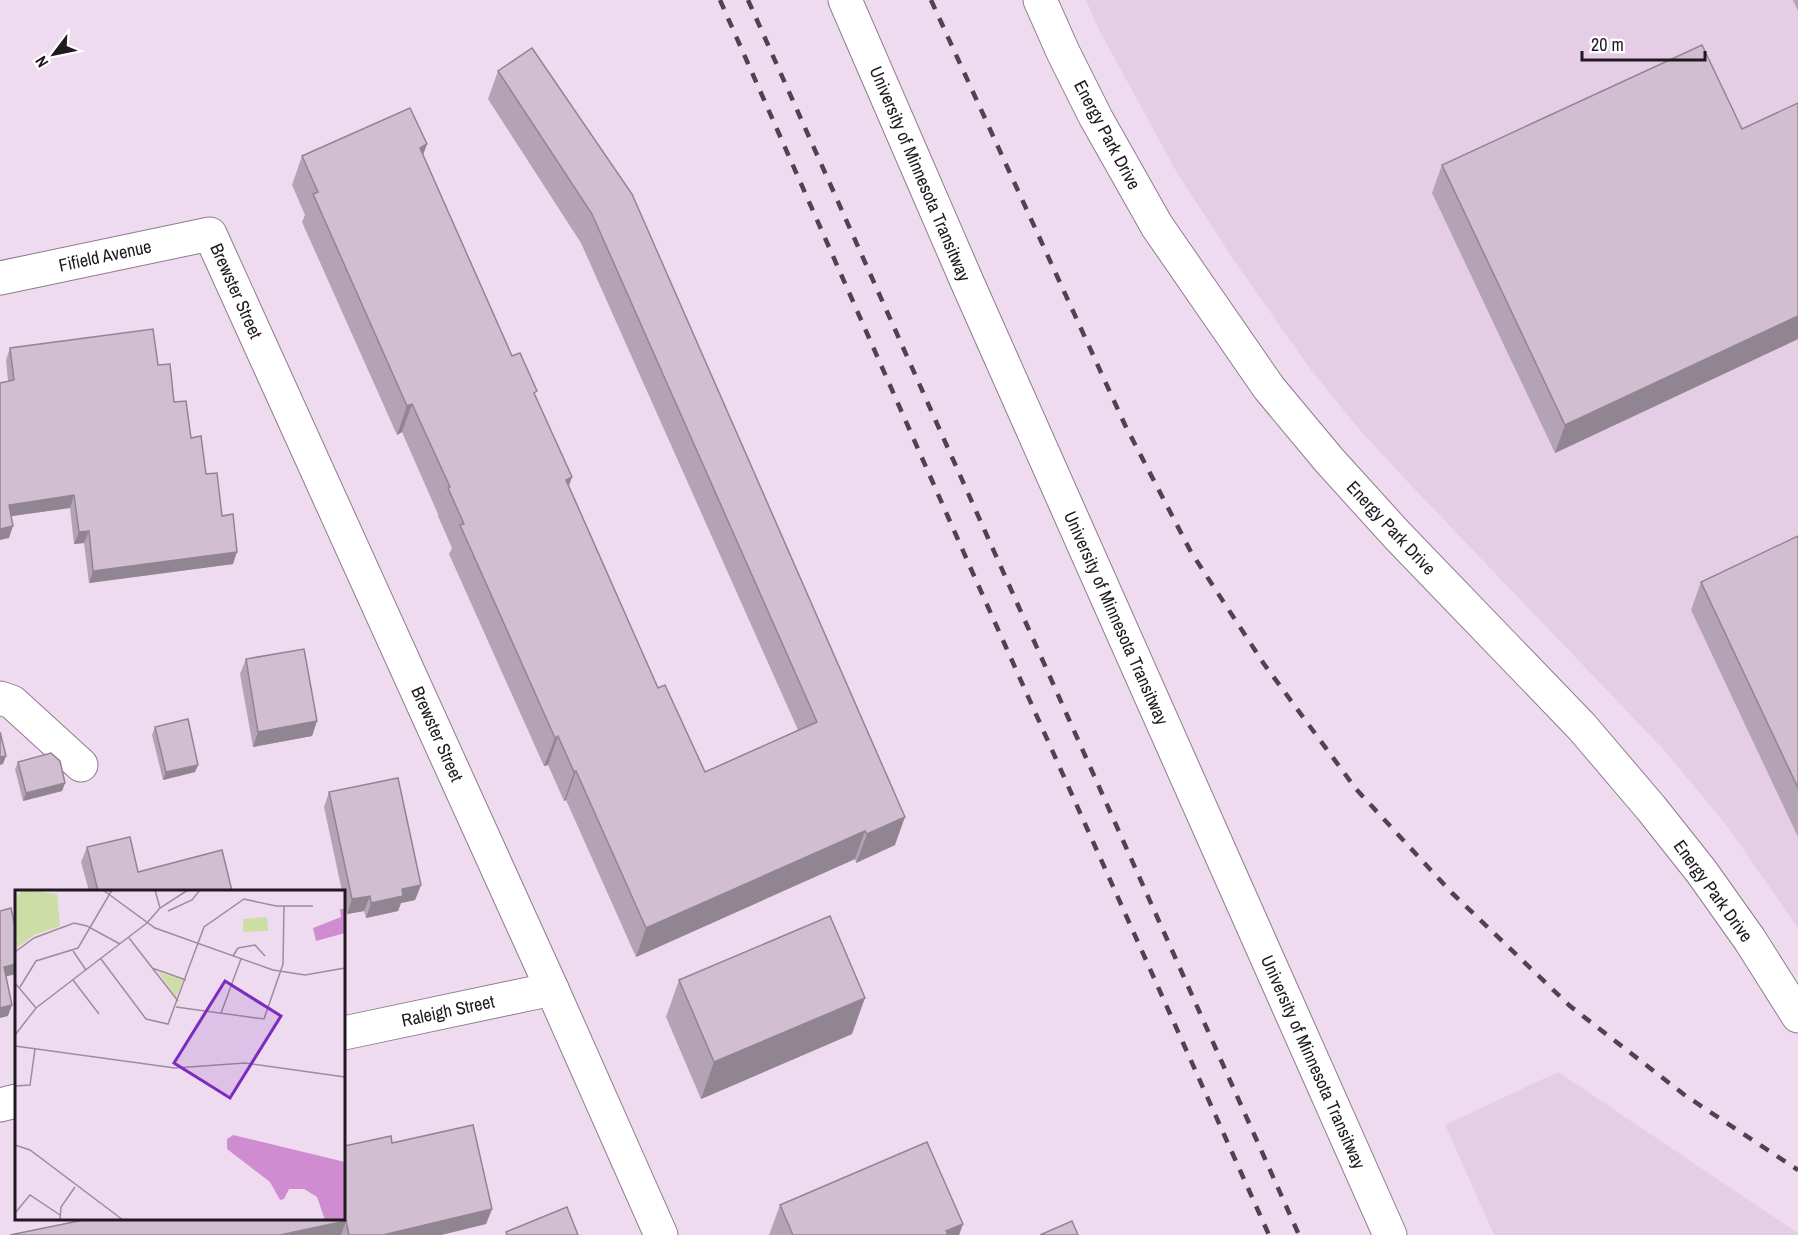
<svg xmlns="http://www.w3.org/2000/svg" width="1798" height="1235" viewBox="0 0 1798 1235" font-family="'Archivo Narrow',sans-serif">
<rect width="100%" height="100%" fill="#efdbef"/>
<g fill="#e6cde6">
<path d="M 1086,0 L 1798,0 L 1798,928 L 1727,826 L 1663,749 L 1405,479 L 1358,428 L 1311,370 L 1233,259 L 1176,171 L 1098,28 Z"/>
<path d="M 1558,1072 L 1798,1233 L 1798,1235 L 1494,1235 L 1445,1125 Z"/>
</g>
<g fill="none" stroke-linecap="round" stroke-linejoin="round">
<defs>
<g id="minor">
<path d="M 845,0 L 968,284 L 1390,1235"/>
<path d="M 1040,0 L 1063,52 L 1096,118 L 1157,226 L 1269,388 L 1329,460 L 1397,535 L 1582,727 L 1651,808 L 1701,871 L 1750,940 L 1798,1016"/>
<path d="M 0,278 L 210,234 L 552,989 L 661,1235"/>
<path d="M 0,698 L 12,702 L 81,765"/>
<path d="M 344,1033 L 552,989"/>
<path d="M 0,1105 L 16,1101"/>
</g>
</defs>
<use href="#minor" stroke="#8e7c8e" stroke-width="35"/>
<use href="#minor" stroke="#fff" stroke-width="33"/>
<g stroke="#4e444e" stroke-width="4.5" stroke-dasharray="10 10" stroke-linecap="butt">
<path d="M 720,0 L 971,569 L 1269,1235"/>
<path d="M 748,0 L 1299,1235"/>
<path d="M 931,0 L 1125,425 L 1191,552 L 1264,664 L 1356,789 L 1452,893 L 1570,1006 L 1686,1096 L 1798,1170"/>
</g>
</g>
<g fill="#b4a3b4">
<path d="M 1793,0 L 1798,0 L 1798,11 Z"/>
<path d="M 532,48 L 895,845 L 856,863 L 855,859 L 636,957 L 566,800 L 564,801 L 548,765 L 544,766 L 449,554 L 452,548 L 438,516 L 438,514 L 402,432 L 397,435 L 302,222 L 305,215 L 292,185 L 302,156 L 427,144 L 423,155 L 512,356 L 536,396 L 569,486 L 658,688 L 705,772 L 798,730 L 581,243 L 488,99 L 498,71 Z"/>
<path d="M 1798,103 L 1798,339 L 1555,453 L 1432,193 L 1442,165 L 1742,129 Z"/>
<path d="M 10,348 L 158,365 L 191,438 L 222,516 L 233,564 L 89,583 L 84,543 L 74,544 L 70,508 L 11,516 L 9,538 L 8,381 L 6,360 Z"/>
<path d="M 1798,536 L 1798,837 L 1691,610 L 1701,582 Z"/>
<path d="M 246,659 L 317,721 L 312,736 L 253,747 L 240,674 Z"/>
<path d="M 155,727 L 198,765 L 195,772 L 163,780 L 152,735 Z"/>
<path d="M 18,762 L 65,783 L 62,791 L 23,801 L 15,769 Z"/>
<path d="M 329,792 L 421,885 L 415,900 L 401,903 L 398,911 L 366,918 L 364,911 L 347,914 L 344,898 L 344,891 L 342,891 L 324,807 Z"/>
<path d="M 87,847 L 138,872 L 232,891 L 89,891 L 81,862 Z"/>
<path d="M 679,980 L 852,1034 L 701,1099 L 666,1017 Z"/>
<path d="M 392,1143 L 492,1209 L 486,1224 L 441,1235 L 10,1235 L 344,1218 Z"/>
<path d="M 780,1205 L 963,1224 L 959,1235 L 769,1235 Z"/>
</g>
<g fill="#928592">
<path d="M 427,144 L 416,173 L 420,148 Z"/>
<path d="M 1798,316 L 1798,339 L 1555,453 L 1565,425 Z"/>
<path d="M 412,404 L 402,432 L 397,435 L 407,406 Z"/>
<path d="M 572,477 L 562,505 L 566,480 Z"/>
<path d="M 74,495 L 70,508 L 5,517 L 9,505 Z"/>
<path d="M 13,526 L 9,538 L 0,540 L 0,529 Z"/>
<path d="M 89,531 L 84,543 L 74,544 L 79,532 Z"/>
<path d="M 237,552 L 233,564 L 89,583 L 93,571 Z"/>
<path d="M 317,721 L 312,736 L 253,747 L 258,732 Z"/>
<path d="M 558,736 L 548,765 L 544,766 L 555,738 Z"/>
<path d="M 6,756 L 3,764 L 0,765 L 0,757 Z"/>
<path d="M 198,765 L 195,772 L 163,780 L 166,772 Z"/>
<path d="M 576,771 L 566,800 L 564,801 L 574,772 Z"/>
<path d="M 65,783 L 62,791 L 23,801 L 26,793 Z"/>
<path d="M 905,817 L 895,845 L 856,863 L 867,834 Z"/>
<path d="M 865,831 L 855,859 L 636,957 L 646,928 Z"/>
<path d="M 421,885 L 415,900 L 401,903 L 398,911 L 366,918 L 371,903 L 402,889 Z"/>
<path d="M 370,896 L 364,911 L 347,914 L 352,899 Z"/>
<path d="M 16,964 L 16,974 L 0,978 L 4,967 Z"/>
<path d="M 865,998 L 852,1034 L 701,1099 L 714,1062 Z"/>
<path d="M 12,1005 L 8,1016 L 0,1018 L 0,1008 Z"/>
<path d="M 492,1209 L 486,1224 L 441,1235 L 383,1235 Z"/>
<path d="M 346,1221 L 341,1235 L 280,1235 Z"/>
<path d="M 963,1224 L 959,1235 L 945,1235 L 946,1231 Z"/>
</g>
<g fill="#d1bed1" stroke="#928592" stroke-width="1.5">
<path d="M 1702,45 L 1742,129 L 1798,103 L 1798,316 L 1565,425 L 1442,165 Z"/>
<path d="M 532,48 L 632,194 L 905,817 L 867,834 L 865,831 L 646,928 L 576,771 L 574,772 L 558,736 L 555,738 L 460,525 L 464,524 L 448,488 L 450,487 L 412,404 L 407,406 L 313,194 L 318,192 L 302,156 L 410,108 L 427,144 L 420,148 L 512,356 L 520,353 L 537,391 L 534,393 L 572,477 L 566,480 L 658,688 L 665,685 L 705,772 L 817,722 L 592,214 L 498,71 Z"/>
<path d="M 153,329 L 158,365 L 170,364 L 174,402 L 186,401 L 191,438 L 201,436 L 206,474 L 217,473 L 222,516 L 233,514 L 237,552 L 93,571 L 89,531 L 79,532 L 74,495 L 9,505 L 13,526 L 0,529 L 0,383 L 14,380 L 10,348 Z"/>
<path d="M 1798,536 L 1798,788 L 1701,582 Z"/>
<path d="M 304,649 L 317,721 L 258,732 L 246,659 Z"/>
<path d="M 188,719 L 198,765 L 166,772 L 155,727 Z"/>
<path d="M 0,732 L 6,756 L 0,757 Z"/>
<path d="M 51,753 L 60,761 L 65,783 L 26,793 L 18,762 Z"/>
<path d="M 398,778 L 421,885 L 402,889 L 403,896 L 371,903 L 370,896 L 352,899 L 329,792 Z"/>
<path d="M 130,837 L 138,872 L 222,850 L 232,891 L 98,891 L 87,847 Z"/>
<path d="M 11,908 L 16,931 L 16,964 L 4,967 L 12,1005 L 0,1008 L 0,911 Z"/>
<path d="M 830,916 L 865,998 L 714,1062 L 679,980 Z"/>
<path d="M 473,1125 L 492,1209 L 383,1235 L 349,1235 L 346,1221 L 280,1235 L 10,1235 L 93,1218 L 344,1218 L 344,1146 L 391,1136 L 392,1143 Z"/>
<path d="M 927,1142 L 963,1224 L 946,1231 L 948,1235 L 793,1235 L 780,1205 Z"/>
<path d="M 567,1207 L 578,1235 L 507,1235 L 506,1232 Z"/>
<path d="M 1072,1221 L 1078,1235 L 1040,1235 Z"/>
</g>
<g text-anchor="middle" stroke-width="5" stroke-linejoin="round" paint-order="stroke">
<g font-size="18" fill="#201920" stroke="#fff">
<text transform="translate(1107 135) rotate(62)" y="6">Energy Park Drive</text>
<text transform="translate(920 174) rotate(67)" y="6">University of Minnesota Transitway</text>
<text transform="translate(105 256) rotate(-12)" y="6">Fifield Avenue</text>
<text transform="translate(236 291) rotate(66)" y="6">Brewster Street</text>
<text transform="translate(1391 528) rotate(47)" y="6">Energy Park Drive</text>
<text transform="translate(1116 618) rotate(66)" y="6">University of Minnesota Transitway</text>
<text transform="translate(437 734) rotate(66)" y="6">Brewster Street</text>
<text transform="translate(1713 891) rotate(54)" y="6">Energy Park Drive</text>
<text transform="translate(448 1011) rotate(-12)" y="6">Raleigh Street</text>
<text transform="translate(1313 1062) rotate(66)" y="6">University of Minnesota Transitway</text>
</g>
</g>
<g transform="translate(15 890)">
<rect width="330" height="330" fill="#efdbef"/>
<path d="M 10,0 L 42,4 L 45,36 L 19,45 L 0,59 L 0,6 ZM 252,27 L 253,41 L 228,42 L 228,29 ZM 143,82 L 168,90 L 161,107 Z" fill="#ccdda6"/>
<path d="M 325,19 L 330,19 L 330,43 L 301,51 L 298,38 L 326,27 ZM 218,245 L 330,272 L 330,330 L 310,330 L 302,307 L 289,299 L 274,299 L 269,309 L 265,310 L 255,292 L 212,259 L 212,249 Z" fill="#d08cd1"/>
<path fill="none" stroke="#9c8d9c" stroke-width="1.5" d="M 88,0 L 140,38 L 258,80 L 290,85 L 330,78M 140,0 L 145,18M 153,21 L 177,10 L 185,0M 132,33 L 145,18 L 173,0M 114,48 L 163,111M 58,61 L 71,80M 0,62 L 19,48 L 59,33 L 72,36 L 105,54M 218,66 L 223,58 L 240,55 L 250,66M 86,69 L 131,129 L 153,134 L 189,37 L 229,9 L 261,16 L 298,16M 137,78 L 171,90M 58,90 L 84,124M 0,93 L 21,118M 5,97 L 21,71 L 63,58 L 97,0M 161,117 L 249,129 L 268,74 L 269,16M 206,123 L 226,69M 0,145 L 21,118 L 132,33M 0,156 L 160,178 L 230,173 L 330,187M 0,196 L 15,195 L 20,159M 0,255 L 15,260 L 108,330M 0,323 L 15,305 L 45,325M 45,330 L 46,317 L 60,297"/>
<path fill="#7b2cbf" fill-opacity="0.15" stroke="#7b2cbf" stroke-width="3" d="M 210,91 L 266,126 L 215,208 L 159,173 Z"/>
<rect width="330" height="330" fill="none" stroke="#201920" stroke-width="3"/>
</g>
<g transform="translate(54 54) rotate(238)" stroke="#ffffff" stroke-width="4.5" paint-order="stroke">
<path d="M0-4.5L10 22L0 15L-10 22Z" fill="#201920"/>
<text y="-9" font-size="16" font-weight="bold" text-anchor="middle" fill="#201920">N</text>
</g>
<path d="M1582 51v9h123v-9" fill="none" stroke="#201920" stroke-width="3"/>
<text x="1591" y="51" font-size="18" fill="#201920" stroke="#ffffff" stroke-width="4.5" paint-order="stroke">20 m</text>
</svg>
